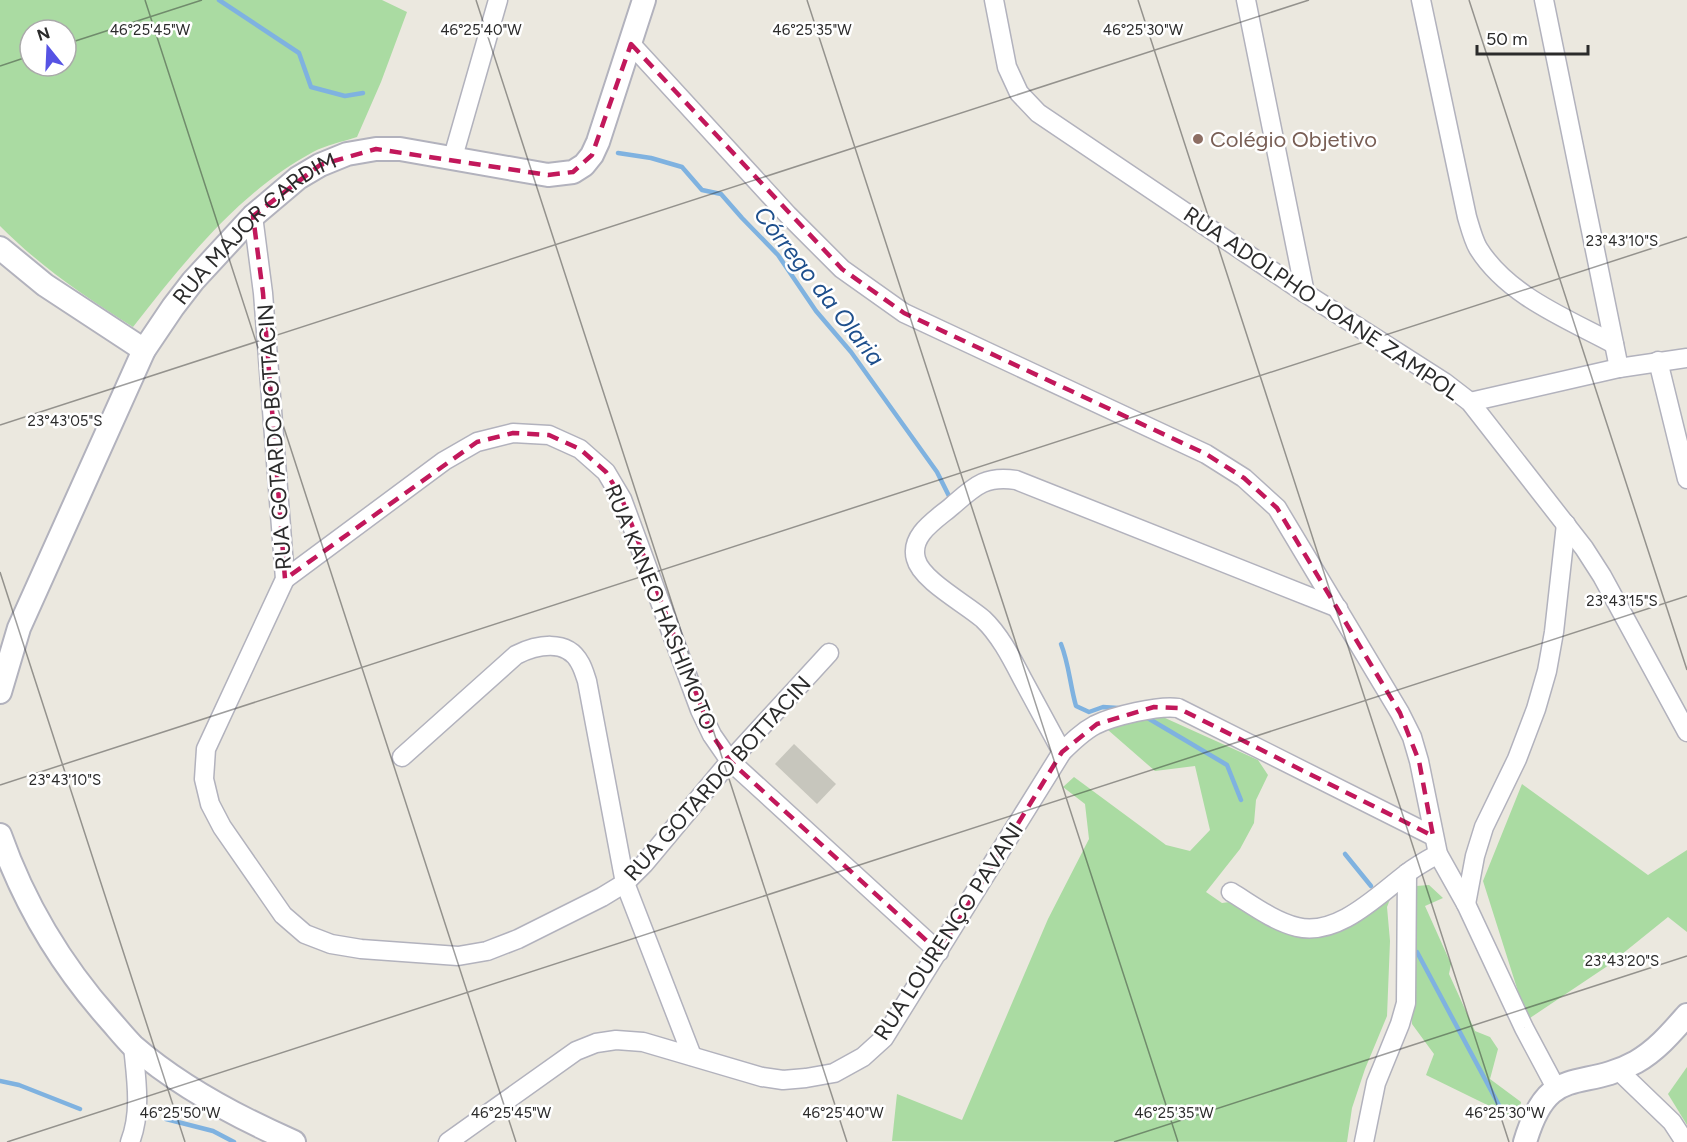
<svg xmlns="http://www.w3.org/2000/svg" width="1687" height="1142" viewBox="0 0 1687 1142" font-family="Figtree,sans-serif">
<rect width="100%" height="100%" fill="#ebe8df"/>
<g fill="#aadba2" fill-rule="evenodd">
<path d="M 0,0 L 382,0 L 407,12 L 381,82 L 357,137 C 342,142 326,145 313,152 C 239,192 184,262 133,327 C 84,296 42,268 0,226 ZM 30,30 L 66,30 L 66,66 L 30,66 Z"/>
<path d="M 1154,713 L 1258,760 L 1268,775 L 1256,800 L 1254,823 L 1240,849 L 1206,892 L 1222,903 L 1237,901 L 1300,934 L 1394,889 L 1387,907 L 1390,941 L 1387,1016 L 1365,1069 L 1352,1108 L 1347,1142 L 892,1141 L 897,1094 L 962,1120 L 1048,919 L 1089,839 L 1085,804 L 1063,787 L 1074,777 L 1166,845 L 1190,851 L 1210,830 L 1195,766 L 1155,771 L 1108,730 Z"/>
<path d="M 1522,784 L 1648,875 L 1687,850 L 1687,932 L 1668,917 L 1606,967 L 1527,1020 L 1483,881 Z"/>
<path d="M 1429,885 L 1443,898 L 1425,906 L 1451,964 L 1449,974 L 1475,1031 L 1490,1037 L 1498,1049 L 1490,1079 L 1521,1102 L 1518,1120 L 1426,1075 L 1434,1054 L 1412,1024 L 1413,928 L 1416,886 Z"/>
<path d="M 1687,1067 L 1687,1125 L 1668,1094 Z"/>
</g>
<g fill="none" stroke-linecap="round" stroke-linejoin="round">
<g stroke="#7fb2e0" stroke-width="4.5">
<path d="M 219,0 L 299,53 L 311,87 L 345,96 L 363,93"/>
<path d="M 618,153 L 651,158 L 682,167 L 702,190 L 721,194 L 742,218 L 778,255 L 816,311 L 851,352 L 937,472 L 950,498"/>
<path d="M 1061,644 C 1069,664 1070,685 1076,706 L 1089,712 L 1103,707 L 1118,708"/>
<path d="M 1146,717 L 1227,765 L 1241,800"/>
<path d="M 1345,854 L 1371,886"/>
<path d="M 1417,952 L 1501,1109"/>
<path d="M 0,1081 L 19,1085 L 80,1109"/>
<path d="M 166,1119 L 213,1131 L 234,1142"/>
</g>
</g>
<path fill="#c7c6bd" d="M 794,744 L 836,784 L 817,804 L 775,764 Z"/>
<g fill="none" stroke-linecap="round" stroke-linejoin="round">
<defs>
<g id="minor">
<path d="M 994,0 L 1007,67 L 1019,93 L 1038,113 L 1305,293 L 1444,382 L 1470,402 L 1584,548 L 1602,576 L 1687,732"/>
<path d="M 1246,0 L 1305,293"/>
<path d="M 1421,0 L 1467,217 C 1470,227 1473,239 1478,248 C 1508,296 1566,318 1614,344"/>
<path d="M 1544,0 L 1619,368"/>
<path d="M 631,44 L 788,215 L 842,269 L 904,313 L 1206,454 L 1244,478 L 1277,508 L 1400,713 L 1412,737 L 1419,761 L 1438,854 L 1466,904 L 1524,1028 L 1556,1088"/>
<path d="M 453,157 L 498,0"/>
<path d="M 253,216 L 263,293 L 285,579 L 206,749 L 204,779 L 210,804 L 222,827 L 283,915 L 305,934 L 331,944 L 361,949 L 458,956 L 487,951 L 518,939 L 602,897 L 625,883 L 644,864 L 730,761 L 829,653"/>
<path d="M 1658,361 L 1687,479"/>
<path d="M 1470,402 L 1619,368 L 1687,358"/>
<path d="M 285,579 L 444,461 L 477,442 L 513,433 L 549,435 L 580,449 L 606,472 L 622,499 L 700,710 L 712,735 L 730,761 L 939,952"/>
<path d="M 1062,752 C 1049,728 1036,704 1023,680 C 1012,659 1000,635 983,619 C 966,604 921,580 916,559 C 909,535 937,519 952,506 C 974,487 985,475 1016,480 L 1338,608"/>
<path d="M 402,757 L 516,655 C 536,645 567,638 580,663 C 583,668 585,675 587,681 L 625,883 L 692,1056"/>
<path d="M 1231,892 C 1251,904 1273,921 1297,927 C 1337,937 1377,896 1406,874 C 1416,866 1427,860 1438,854"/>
<path d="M 1466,904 L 1475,856 L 1484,827 L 1517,759 L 1536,709 L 1547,671 L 1554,632 L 1566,524"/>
<path d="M 1618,1070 L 1672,1122 L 1685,1142"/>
<path d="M 130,1142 C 142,1112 136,1077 133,1046"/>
<path d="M 448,1142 L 576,1051 L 596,1043 L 616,1040 L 643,1042 L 762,1077 L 783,1080 L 806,1078 L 834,1073 L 863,1057 L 884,1038 L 1062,752 C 1072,742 1082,732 1095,725 C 1113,716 1159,705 1178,708 L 1433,836"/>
<path d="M 1364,1142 L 1376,1083 L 1400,1024 L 1406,1003 L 1407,873"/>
</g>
<g id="tertiary">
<path d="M 0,248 L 45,285 L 144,350"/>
<path id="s1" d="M 0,692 L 19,628 L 144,350 L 173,307 L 193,281 L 253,216 L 298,178 L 320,165 L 347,154 L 376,149 L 400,149 L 548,175 L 573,172 L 584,165 L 592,155 L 598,142 L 644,0"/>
<path d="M 0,835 C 24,903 61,965 109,1019 C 117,1028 125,1038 133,1046 C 180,1087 237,1117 294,1142"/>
<path d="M 1525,1142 C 1549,1061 1580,1093 1636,1062 C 1657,1050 1672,1032 1687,1015"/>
</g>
</defs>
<use href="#minor" stroke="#b2b2bd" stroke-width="21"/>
<use href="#tertiary" stroke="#b2b2bd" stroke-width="26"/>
<use href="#minor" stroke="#fff" stroke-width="18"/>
<use href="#tertiary" stroke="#fff" stroke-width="22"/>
</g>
<path fill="none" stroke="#c2185b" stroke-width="4.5" stroke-dasharray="12 8" stroke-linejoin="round" d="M 631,44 L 842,269 L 904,313 L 1206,454 L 1244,478 L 1277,508 L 1400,713 L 1419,761 L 1433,836 L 1178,708 L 1154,707 L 1097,724 L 1062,752 L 939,952 L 730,761 L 712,735 L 622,499 L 606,472 L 580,449 L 549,435 L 513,433 L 477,442 L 285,579 L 263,293 L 253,216 L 320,165 L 376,149 L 548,175 L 573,172 L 592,155 Z"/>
<path fill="none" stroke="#2b2b2b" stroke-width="1.5" stroke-opacity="0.45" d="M 145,0 L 516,1142M 476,0 L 847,1142M 807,0 L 1178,1142M 1138,0 L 1509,1142M 1469,0 L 1687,670M 66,44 L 202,0M 0,66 L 30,56M 0,425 L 1309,0M 0,572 L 185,1142M 0,785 L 1687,237M 7,1142 L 1687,596M 1114,1142 L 1687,956"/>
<circle fill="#8d6e63" stroke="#fff" stroke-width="2" cx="1198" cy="139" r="6"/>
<g text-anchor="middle" stroke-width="5" stroke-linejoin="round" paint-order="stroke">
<g font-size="22" fill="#785e54" stroke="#fff" text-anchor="start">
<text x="1210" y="147">Colégio Objetivo</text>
</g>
<g font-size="22" fill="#2b2b2b" stroke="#fff">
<text dy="8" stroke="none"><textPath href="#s1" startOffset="538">RUA MAJOR CARDIM</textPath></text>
<text transform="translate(1322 303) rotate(34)" y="8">RUA ADOLPHO JOANE ZAMPOL</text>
<text transform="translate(274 437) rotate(-94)" y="8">RUA GOTARDO BOTTACIN</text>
<text transform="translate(661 607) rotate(68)" y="8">RUA KANEO HASHIMOTO</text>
<text transform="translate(717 778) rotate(-48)" y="8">RUA GOTARDO BOTTACIN</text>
<text transform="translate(948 931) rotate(-57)" y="8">RUA LOURENÇO PAVANI</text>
</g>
<g font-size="24" font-style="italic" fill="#1e4f8c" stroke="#fff">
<text transform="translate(819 286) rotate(52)" y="8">Córrego da Olaria</text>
</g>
</g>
<g font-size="15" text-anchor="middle" fill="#2b2b2b" stroke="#fff" stroke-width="5" stroke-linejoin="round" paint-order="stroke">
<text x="150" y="35">46°25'45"W</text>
<text x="481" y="35">46°25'40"W</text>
<text x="812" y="35">46°25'35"W</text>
<text x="1143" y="35">46°25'30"W</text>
<text x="1622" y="246">23°43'10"S</text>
<text x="65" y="426">23°43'05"S</text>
<text x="1622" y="606">23°43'15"S</text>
<text x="65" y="785">23°43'10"S</text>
<text x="1622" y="966">23°43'20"S</text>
<text x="180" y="1118">46°25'50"W</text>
<text x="511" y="1118">46°25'45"W</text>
<text x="843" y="1118">46°25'40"W</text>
<text x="1174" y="1118">46°25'35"W</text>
<text x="1505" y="1118">46°25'30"W</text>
</g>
<g transform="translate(48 48) rotate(342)"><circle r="28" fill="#ffffff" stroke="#aaaaaa" stroke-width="1.5"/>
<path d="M0-4.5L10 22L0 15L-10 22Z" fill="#5653e4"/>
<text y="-9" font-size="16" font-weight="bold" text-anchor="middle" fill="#2b2b2b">N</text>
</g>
<path d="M1477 45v9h111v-9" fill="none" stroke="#2b2b2b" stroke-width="3"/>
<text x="1486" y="45" font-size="18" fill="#2b2b2b" stroke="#ffffff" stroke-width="4.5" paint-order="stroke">50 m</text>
</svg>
